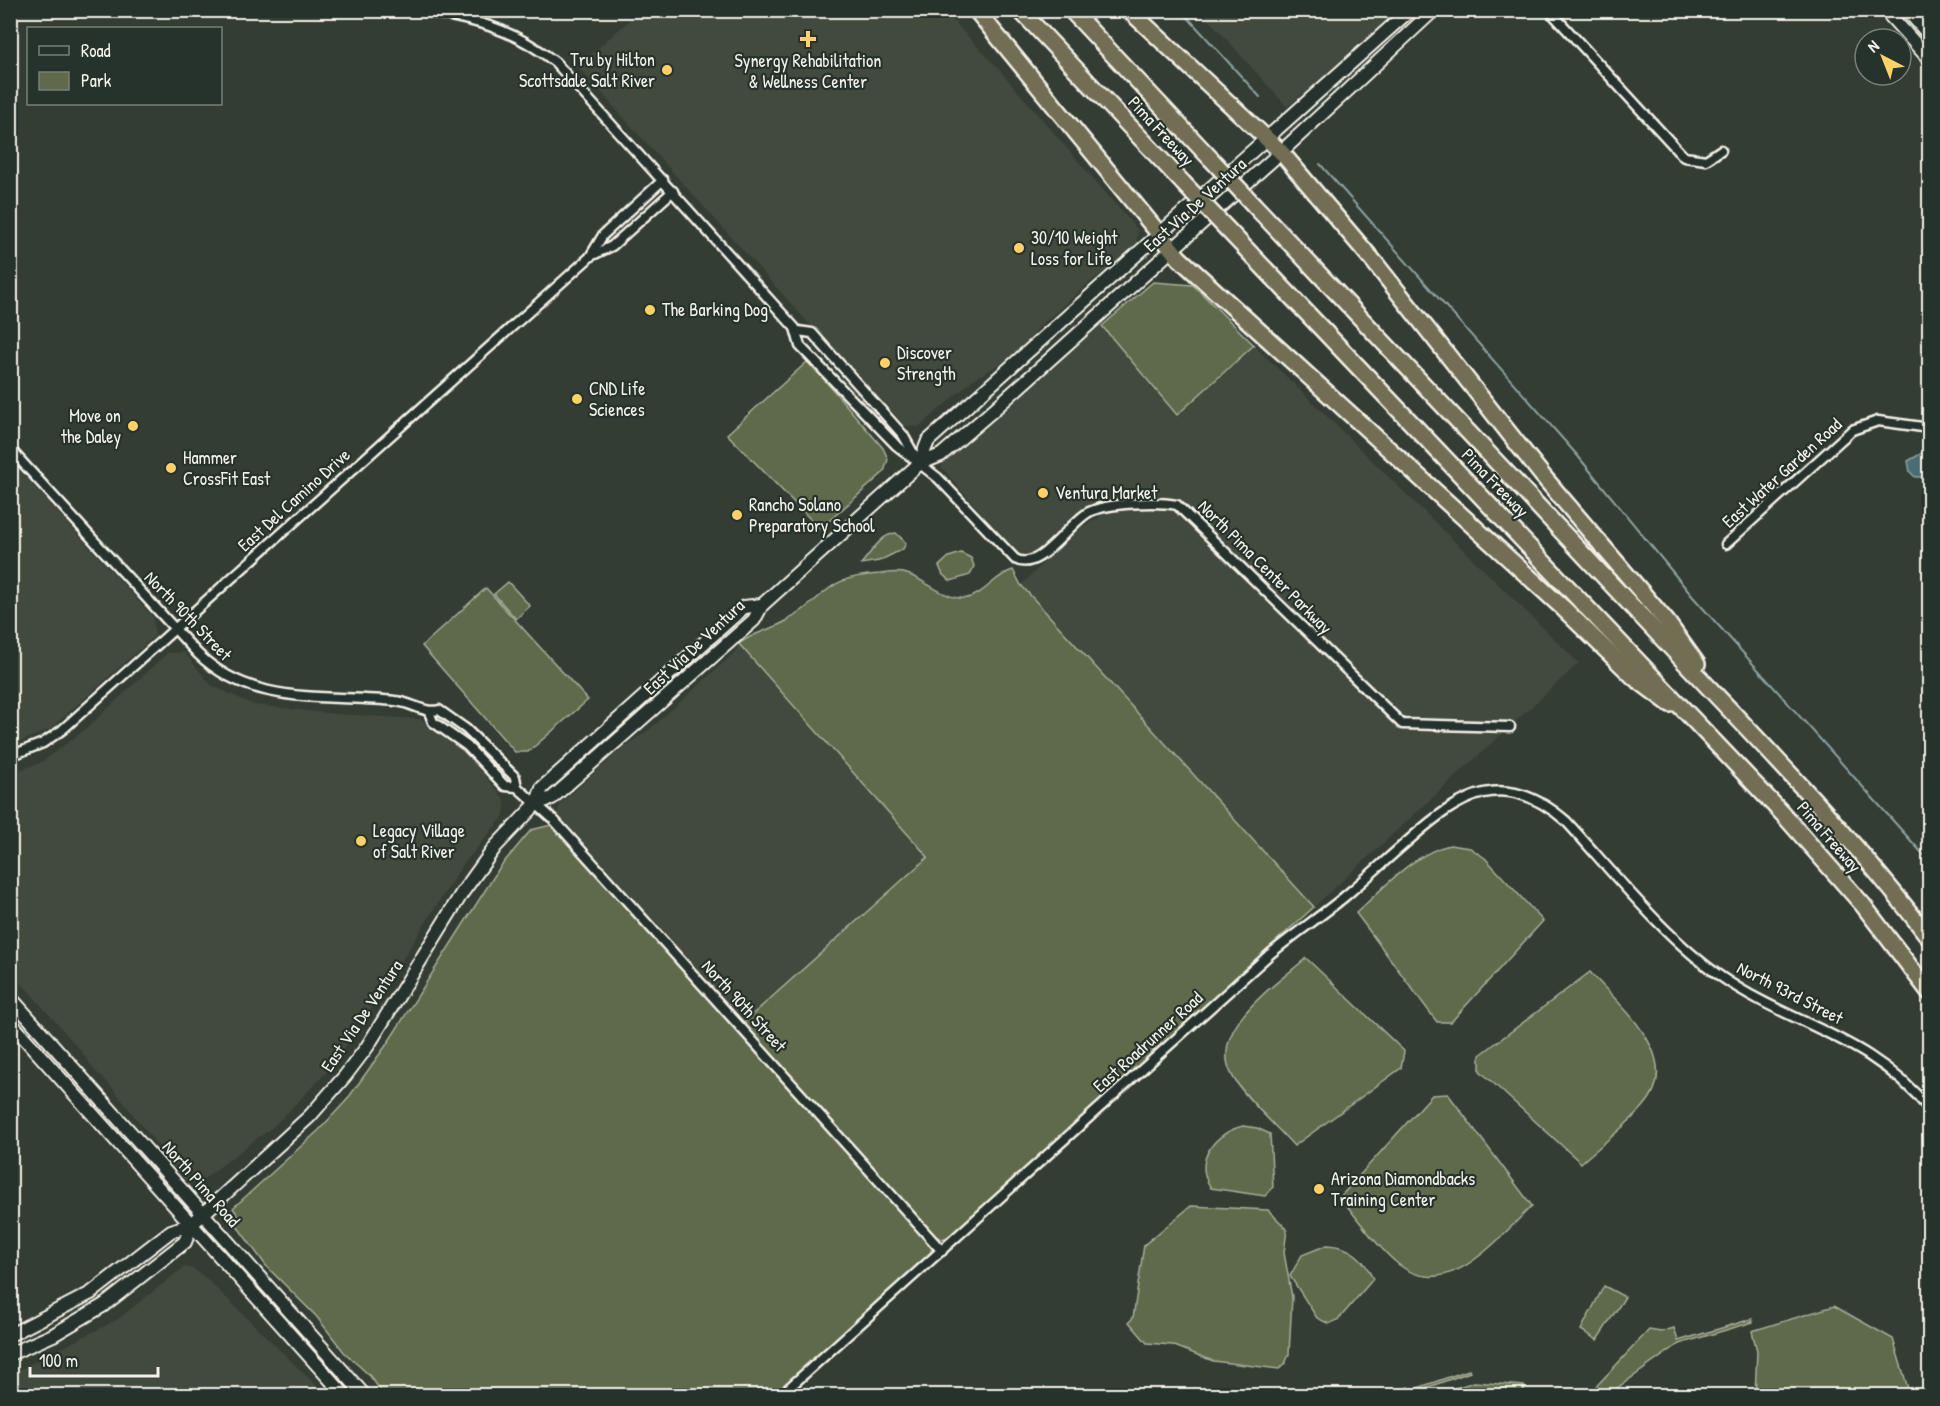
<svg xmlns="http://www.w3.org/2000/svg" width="1940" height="1406" viewBox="0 0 1940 1406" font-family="'Patrick Hand',sans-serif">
<rect width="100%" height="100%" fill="#333d34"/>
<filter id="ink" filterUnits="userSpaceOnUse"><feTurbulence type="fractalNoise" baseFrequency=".0167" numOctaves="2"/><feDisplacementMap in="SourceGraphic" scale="12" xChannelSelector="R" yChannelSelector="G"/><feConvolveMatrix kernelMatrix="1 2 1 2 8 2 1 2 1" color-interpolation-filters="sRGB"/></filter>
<g filter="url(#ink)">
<g fill="#42483c">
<path d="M 640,11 L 944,11 L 995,65 L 1138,230 L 1137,242 L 1117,263 L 1094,279 L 1041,325 L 1016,355 L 974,379 L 923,424 L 918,427 L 905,426 L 811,326 L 577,66 Z"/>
<path d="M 1201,11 L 1403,11 L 1287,107 Z"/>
<path d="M 1100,324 L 1177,415 L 1254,345 L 1579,663 L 1314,907 L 1021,585 L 1078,529 L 1100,517 L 1094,504 L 1070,518 L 1034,555 L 1029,558 L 1020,558 L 941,467 L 945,457 L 967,443 L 1020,390 L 1051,367 Z"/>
<path d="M 11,461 L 153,617 L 155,636 L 50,729 L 11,746 Z"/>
<path d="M 739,644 L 928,857 L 743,1023 L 557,814 L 560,804 L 621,749 L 650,729 L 733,654 Z"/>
<path d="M 184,652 L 211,685 L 254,705 L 337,714 L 421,719 L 465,752 L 505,800 L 504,816 L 461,867 L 366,1017 L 327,1072 L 275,1125 L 200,1182 L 185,1180 L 108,1083 L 95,1071 L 82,1052 L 23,985 L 10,976 L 11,773 L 42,762 L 88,727 L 167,653 Z"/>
<path d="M 184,1267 L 194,1269 L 207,1279 L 326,1395 L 11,1395 L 11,1374 L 118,1319 Z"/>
</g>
<g fill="#5e6a4b" stroke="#a9ae9a" stroke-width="1.5">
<path d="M 1153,282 L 1193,285 L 1254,345 L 1177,415 L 1102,326 Z"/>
<path d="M 808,361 L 883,448 L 888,459 L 884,472 L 820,529 L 727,434 Z"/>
<path d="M 896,533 L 906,543 L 903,549 L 879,561 L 861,564 C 871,553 881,534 896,533 Z"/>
<path d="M 961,553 L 971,558 L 974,566 L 970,575 L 951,581 L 943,575 L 939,566 L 949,557 Z"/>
<path d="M 1013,570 L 1021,585 L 1314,907 L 950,1236 L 942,1239 L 935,1236 L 743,1023 L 928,857 L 739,644 C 753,632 772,630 788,620 C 829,596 823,577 880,574 C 888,573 899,571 907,574 C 926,580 946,601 967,598 C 984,595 995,575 1013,570 Z"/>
<path d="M 508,582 L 530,606 L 516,619 L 494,594 Z"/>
<path d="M 486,588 L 588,700 L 528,752 L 515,752 L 422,646 Z"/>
<path d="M 551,825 L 932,1247 L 930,1254 L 774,1395 L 384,1395 L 370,1376 L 344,1352 L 316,1316 L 267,1267 L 237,1226 L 239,1217 L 233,1208 L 319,1130 L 346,1101 L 387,1044 L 500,867 L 531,830 Z"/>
<path d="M 1450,845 L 1470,848 L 1485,858 L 1543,921 L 1451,1022 L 1437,1022 L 1356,913 C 1384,888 1413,853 1450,845 Z"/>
<path d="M 1306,958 L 1404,1051 L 1401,1068 L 1294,1146 C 1276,1126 1246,1099 1233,1077 C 1205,1030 1276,985 1306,958 Z"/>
<path d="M 1590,972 C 1620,1006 1687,1059 1643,1107 C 1625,1127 1601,1145 1581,1163 L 1480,1071 L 1480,1055 Z"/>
<path d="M 1448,1094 L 1532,1206 C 1498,1238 1448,1304 1398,1264 C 1376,1246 1358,1219 1340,1197 L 1432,1095 Z"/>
<path d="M 1243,1126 L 1257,1128 L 1270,1134 L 1273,1187 L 1265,1196 L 1211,1188 C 1192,1160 1216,1132 1243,1126 Z"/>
<path d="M 1191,1206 L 1268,1210 L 1287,1229 L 1284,1253 L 1292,1297 L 1289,1354 L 1285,1364 L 1279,1369 L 1213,1361 L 1172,1345 L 1147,1343 L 1129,1322 L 1133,1318 L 1144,1245 Z"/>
<path d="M 1327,1245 C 1351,1246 1364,1258 1373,1279 L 1339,1319 L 1329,1324 L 1317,1318 L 1290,1276 L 1302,1255 Z"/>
<path d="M 1604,1286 L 1625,1297 L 1597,1340 L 1581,1330 Z"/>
<path d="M 1834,1306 L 1893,1339 L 1910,1395 L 1755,1395 L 1757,1351 L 1752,1331 Z"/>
<path d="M 1752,1319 L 1753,1322 L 1679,1344 L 1613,1391 L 1616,1395 L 1588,1395 L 1649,1330 L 1661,1332 L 1674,1328 L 1678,1341 Z"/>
<path d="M 1469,1370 L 1470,1372 L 1407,1395 L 1406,1388 L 1408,1387 L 1409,1391 Z"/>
<path d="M 1474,1382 L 1524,1386 L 1524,1395 L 1433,1395 Z"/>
</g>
<path fill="#4a6e71" stroke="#8ea2a1" stroke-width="1.5" d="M 1929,445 L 1929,477 L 1915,477 L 1910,472 L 1908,461 L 1924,452 Z"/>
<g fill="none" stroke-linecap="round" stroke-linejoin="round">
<g stroke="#8ea2a1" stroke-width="2">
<path d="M 1181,10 L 1260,97"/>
<path d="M 1320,164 L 1577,455 L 1693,597 L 1930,862"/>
</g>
<defs>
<g id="street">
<path d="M 418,10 C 472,19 511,27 555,62 L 795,328 L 800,346 L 896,445 L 938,478 L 1015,559 C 1040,573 1067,524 1089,512 C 1107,503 1157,501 1177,505 L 1402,724 L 1510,727"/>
<path d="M 1549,10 L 1684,157 L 1706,160 L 1721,150"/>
<path d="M 10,11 L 11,10"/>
<path d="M 591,255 L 603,235 L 663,180"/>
<path d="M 798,331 L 812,333 L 903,435 L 916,458"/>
<path d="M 10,449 L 198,654 C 253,707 325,694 395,701 C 411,702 424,714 439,710 L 466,729 L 515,777 L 517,787"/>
<path d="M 1726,544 L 1852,430 L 1878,421 L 1930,428"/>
<path d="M 429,712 L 433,722 L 467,746 L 505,786 L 517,787 L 553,819 L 942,1251"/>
<path d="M 10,756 L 43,743 L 62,730 L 591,256 L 612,246 L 673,191"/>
<path d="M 780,1396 L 1270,954 C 1296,932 1325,914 1350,892 C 1370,875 1389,857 1409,840 C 1461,794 1504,767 1566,821 C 1613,872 1664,937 1720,976 C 1793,1027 1870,1035 1930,1110"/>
</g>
<g id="secondary">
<path d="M 1885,10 L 1930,60"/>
<path d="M 1907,10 L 1930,36"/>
<path d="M 919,464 L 928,441 L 1410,10"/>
<path d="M 536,804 L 552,798 L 754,620 L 762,605 L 919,464 L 941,455 L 990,413 L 1281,152 L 1434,10"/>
<path d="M 10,997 L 365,1396"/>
<path d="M 10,1022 L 345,1396"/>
<path d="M 10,1335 L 91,1293 L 171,1231 L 192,1224"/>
<path d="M 10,1354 L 53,1335 L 104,1305 L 185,1242 L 192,1224 L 310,1116 L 345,1076 L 367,1047 L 462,893 L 496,846 L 536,804 L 542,788 L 744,607 L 762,605"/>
</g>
<g id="highway">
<path d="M 976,10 L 1179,258 L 1562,607 L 1635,678 L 1670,704"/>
<path d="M 1020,10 L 1183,183"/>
<path d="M 1071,10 L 1211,159"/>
<path d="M 1129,10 L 1281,152 L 1375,263 L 1542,475 L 1667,622 L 1697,664"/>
<path d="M 1254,205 C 1389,348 1525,492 1660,636 C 1752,734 1849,831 1930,939"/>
<path d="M 1227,229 L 1782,813 L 1863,905 L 1930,993"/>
</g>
</defs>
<use href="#street" stroke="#f4f1e8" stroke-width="13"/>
<use href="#secondary" stroke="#f4f1e8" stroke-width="16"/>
<use href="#highway" stroke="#f4f1e8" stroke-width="20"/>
<use href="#street" stroke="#26332d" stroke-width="8"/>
<use href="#secondary" stroke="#26332d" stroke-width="12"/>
<use href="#highway" stroke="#726e52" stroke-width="15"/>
<defs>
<g id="highway-bridge">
<path d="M 1211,159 L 1254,205"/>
<path d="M 1183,183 L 1227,229"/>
</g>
</defs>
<use href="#highway-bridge" stroke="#f4f1e8" stroke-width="20" stroke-linecap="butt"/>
<use href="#highway-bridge" stroke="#726e52" stroke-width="15"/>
</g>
</g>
<g fill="#ffd166" stroke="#26332d" stroke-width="2">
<path d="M805 30h6v6h6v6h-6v6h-6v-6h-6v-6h6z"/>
<circle cx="667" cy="70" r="6"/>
<circle cx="1019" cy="248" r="6"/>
<circle cx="650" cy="310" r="6"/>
<circle cx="885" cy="363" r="6"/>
<circle cx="577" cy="399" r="6"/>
<circle cx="133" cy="426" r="6"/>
<circle cx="171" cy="468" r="6"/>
<circle cx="1043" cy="493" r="6"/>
<circle cx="737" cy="515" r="6"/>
<circle cx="361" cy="841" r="6"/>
<circle cx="1319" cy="1189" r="6"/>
</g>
<g text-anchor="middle" stroke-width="4.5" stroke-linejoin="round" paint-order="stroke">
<g font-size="18" fill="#f4f1e8" stroke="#26332d" text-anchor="start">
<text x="655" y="66" text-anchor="end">Tru by Hilton<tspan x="655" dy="21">Scottsdale Salt River</tspan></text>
<text x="808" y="67" text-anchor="middle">Synergy Rehabilitation<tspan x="808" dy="21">&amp; Wellness Center</tspan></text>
<text x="1031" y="244">30/10 Weight<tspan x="1031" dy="21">Loss for Life</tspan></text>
<text x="662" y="316">The Barking Dog</text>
<text x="897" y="359">Discover<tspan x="897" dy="21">Strength</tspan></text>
<text x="589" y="395">CND Life<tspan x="589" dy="21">Sciences</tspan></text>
<text x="121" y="422" text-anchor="end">Move on<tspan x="121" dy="21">the Daley</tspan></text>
<text x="183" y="464">Hammer<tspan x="183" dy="21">CrossFit East</tspan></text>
<text x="1055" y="499">Ventura Market</text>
<text x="749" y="511">Rancho Solano<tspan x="749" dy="21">Preparatory School</tspan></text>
<text x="373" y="837">Legacy Village<tspan x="373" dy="21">of Salt River</tspan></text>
<text x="1331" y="1185">Arizona Diamondbacks<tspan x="1331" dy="21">Training Center</tspan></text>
</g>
<g font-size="18" fill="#f4f1e8" stroke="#26332d">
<text transform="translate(1161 131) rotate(47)" y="6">Pima Freeway</text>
<text transform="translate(1195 205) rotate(-42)" y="6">East Via De Ventura</text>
<text transform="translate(1782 473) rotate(-42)" y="6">East Water Garden Road</text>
<text transform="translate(1495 483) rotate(46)" y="6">Pima Freeway</text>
<text transform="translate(294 500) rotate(-42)" y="6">East Del Camino Drive</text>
<text transform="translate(1265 567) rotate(45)" y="6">North Pima Center Parkway</text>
<text transform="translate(188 616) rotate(46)" y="6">North 90th Street</text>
<text transform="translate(694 647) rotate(-43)" y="6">East Via De Ventura</text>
<text transform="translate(1829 837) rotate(49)" y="6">Pima Freeway</text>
<text transform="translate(1790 993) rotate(27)" y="6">North 93rd Street</text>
<text transform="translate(744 1006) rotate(48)" y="6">North 90th Street</text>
<text transform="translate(362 1016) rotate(-56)" y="6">East Via De Ventura</text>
<text transform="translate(1148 1042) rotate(-42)" y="6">East Roadrunner Road</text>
<text transform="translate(201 1184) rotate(49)" y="6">North Pima Road</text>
</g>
</g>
<rect width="1940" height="1406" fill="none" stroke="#26332d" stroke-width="36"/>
<rect x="18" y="18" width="1904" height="1370" fill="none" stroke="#f4f1e8" stroke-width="2" filter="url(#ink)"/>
<rect x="27" y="27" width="195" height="78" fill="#26332d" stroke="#787f78" stroke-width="1.5"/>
<rect x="39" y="46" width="30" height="9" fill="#26332d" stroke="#787f78" stroke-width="1.5"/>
<text x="81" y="57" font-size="18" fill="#f4f1e8">Road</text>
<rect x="39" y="72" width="30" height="18" fill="#5e6a4b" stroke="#787f78" stroke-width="1.5"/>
<text x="81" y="87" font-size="18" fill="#f4f1e8">Park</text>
<g transform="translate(1883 57) rotate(318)"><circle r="28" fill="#26332d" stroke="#787f78" stroke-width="1.5"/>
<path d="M0-4.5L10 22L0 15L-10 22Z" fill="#ffd166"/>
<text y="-9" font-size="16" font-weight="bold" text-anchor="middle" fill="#f4f1e8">N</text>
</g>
<path d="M30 1367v9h128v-9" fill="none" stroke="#f4f1e8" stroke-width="3"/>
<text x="39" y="1367" font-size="18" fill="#f4f1e8" stroke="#26332d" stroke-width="4.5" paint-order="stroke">100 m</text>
</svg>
